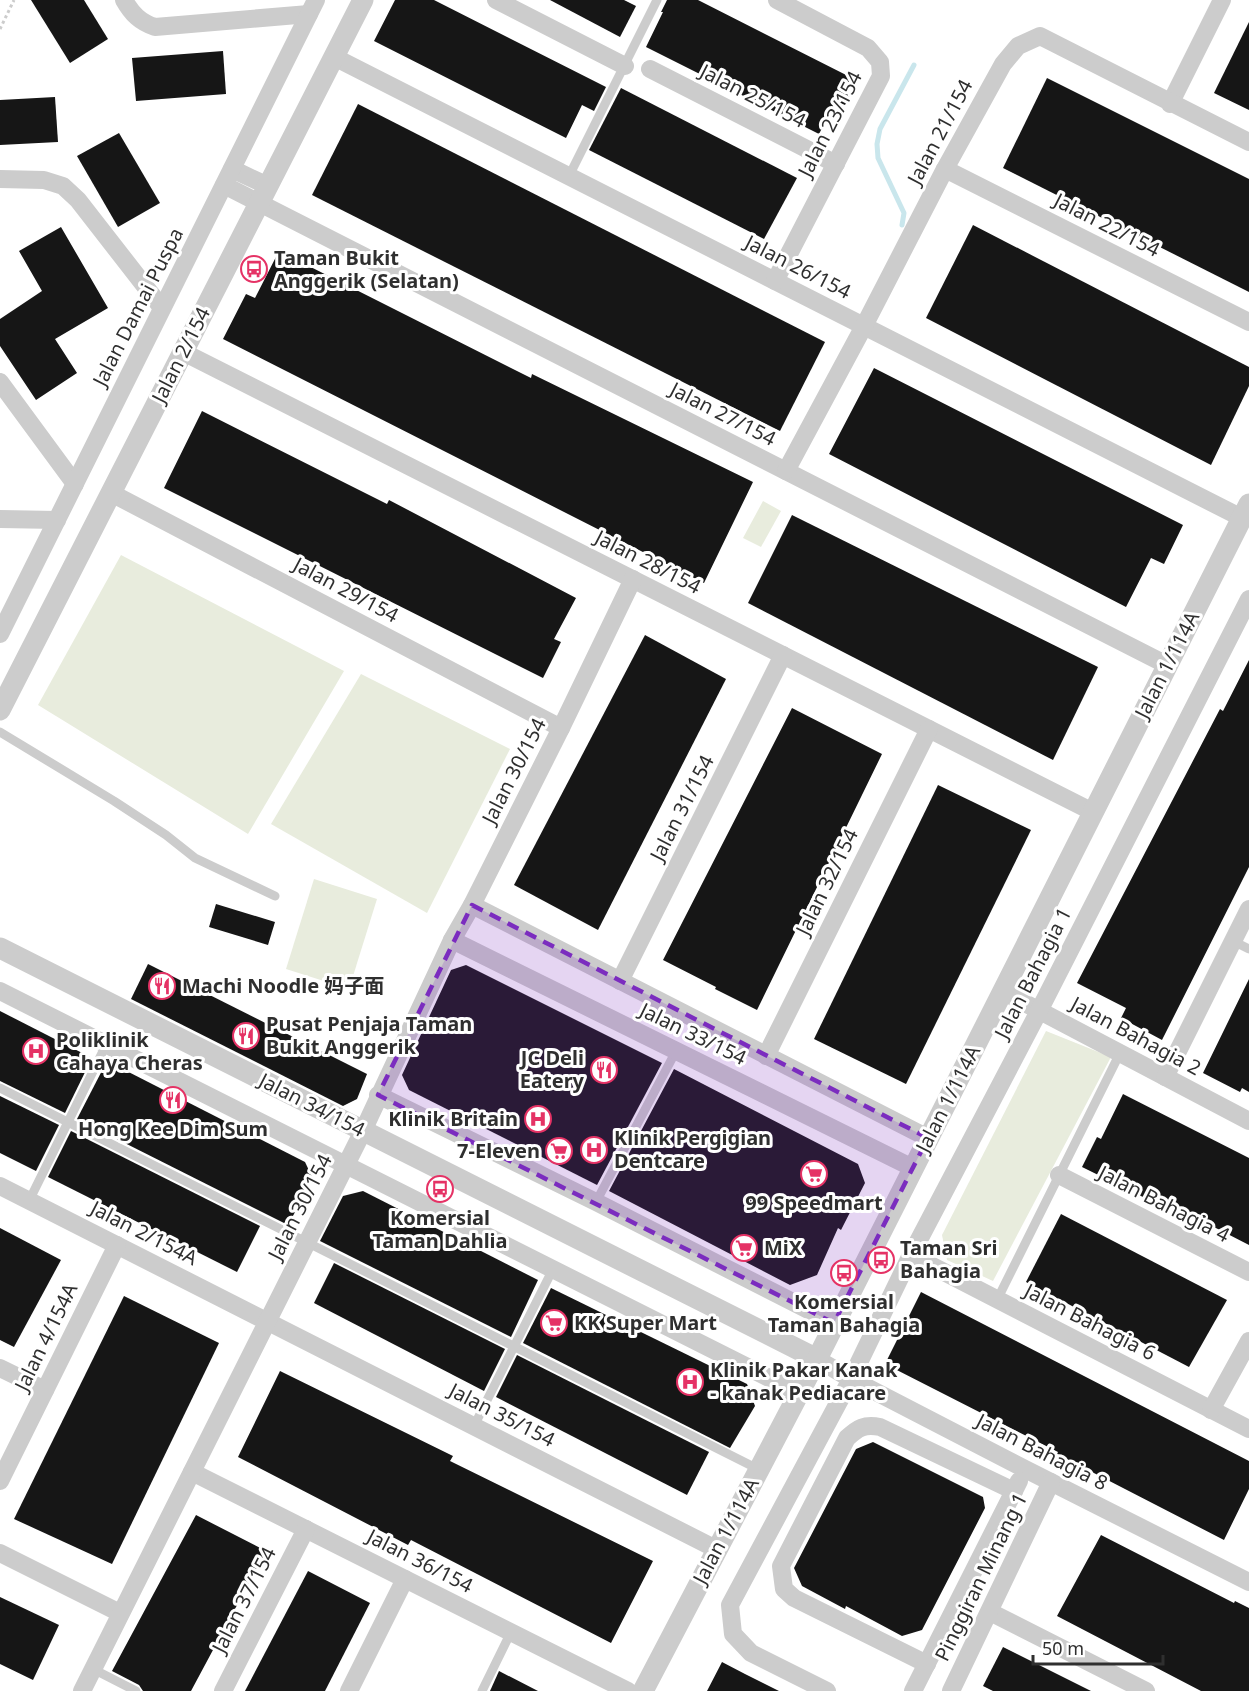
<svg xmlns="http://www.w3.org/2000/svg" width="1249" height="1691" viewBox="0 0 1249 1691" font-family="'Noto Sans','Noto Sans SC',sans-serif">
<rect width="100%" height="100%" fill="#fff"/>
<g fill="#e8ecdd">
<path d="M 763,501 L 781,511 L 761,547 L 743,538 Z"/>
<path d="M 121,555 L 344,671 L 248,834 L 38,705 Z"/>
<path d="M 361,674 L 510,749 L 427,913 L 271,824 Z"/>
<path d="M 314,879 L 377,899 L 349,989 L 286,969 Z"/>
<path d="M 1046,1031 L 1111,1057 L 993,1281 L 947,1260 L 942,1235 Z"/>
</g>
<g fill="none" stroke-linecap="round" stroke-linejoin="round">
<path stroke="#c9e6ec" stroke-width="5" d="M 902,225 L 904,213 L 878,158 L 877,144 L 880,129 L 914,65"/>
</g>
<g fill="#161616">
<path d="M 31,0 L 84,0 L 108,39 L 70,63 Z"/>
<path d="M 395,0 L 434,0 L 606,87 L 594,111 L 582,105 L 566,138 L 374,41 Z"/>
<path d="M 550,0 L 624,0 L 636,6 L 620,37 Z"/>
<path d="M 667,0 L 698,0 L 858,81 L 845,105 L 836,101 L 819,134 L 646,47 L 663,12 L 661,12 Z"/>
<path d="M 1249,22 L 1249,110 L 1214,93 Z"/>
<path d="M 223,51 L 226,94 L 136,101 L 132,58 Z"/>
<path d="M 1047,78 L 1249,179 L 1249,292 L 1003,168 Z"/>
<path d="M 621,88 L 797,178 L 764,239 L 589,150 Z"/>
<path d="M 55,97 L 58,142 L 0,145 L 0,100 Z"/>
<path d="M 358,104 L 825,342 L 780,431 L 312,195 Z"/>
<path d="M 119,133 L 160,203 L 118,227 L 77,156 Z"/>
<path d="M 973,225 L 1249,367 L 1249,386 L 1211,465 L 926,318 Z"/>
<path d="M 61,227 L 108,308 L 55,339 L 77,373 L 36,400 L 0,346 L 0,319 L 42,291 L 19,251 Z"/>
<path d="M 279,251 L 531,378 L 532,374 L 753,482 L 704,583 L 223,339 L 246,294 L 255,298 Z"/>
<path d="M 874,368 L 1183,525 L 1164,564 L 1151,558 L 1126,607 L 829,454 Z"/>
<path d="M 202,411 L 387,504 L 389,500 L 576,598 L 554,639 L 561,642 L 543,678 L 164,488 Z"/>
<path d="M 792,515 L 1098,667 L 1053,760 L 748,603 Z"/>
<path d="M 645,635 L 726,679 L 598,930 L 514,885 Z"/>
<path d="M 1249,660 L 1249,867 L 1162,1040 L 1121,1018 L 1126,1008 L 1077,983 L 1220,709 L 1223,711 Z"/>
<path d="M 792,708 L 882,754 L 757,1010 L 715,989 L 716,987 L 663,960 Z"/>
<path d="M 938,785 L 1031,830 L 906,1084 L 814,1039 Z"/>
<path d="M 216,904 L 275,922 L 268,945 L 209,927 Z"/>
<path d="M 148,964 L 367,1074 L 357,1099 L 343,1106 L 131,999 Z"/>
<path d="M 466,965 L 662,1063 L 597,1185 L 409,1090 L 402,1075 L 451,970 Z"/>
<path d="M 1249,979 L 1249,1092 L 1242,1088 L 1240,1092 L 1203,1073 Z"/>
<path d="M 0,1011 L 92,1058 L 65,1113 L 0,1081 Z"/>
<path d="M 107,1061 L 305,1162 L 313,1179 L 288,1225 L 77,1119 Z"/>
<path d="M 674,1069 L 858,1164 L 865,1183 L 841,1230 L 838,1228 L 817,1275 L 790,1285 L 609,1191 Z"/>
<path d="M 1123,1094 L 1249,1158 L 1249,1245 L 1212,1226 L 1210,1230 L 1082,1167 L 1097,1137 L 1101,1139 Z"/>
<path d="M 0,1096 L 59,1125 L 36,1171 L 0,1153 Z"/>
<path d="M 71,1131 L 260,1226 L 237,1272 L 48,1177 Z"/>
<path d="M 363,1191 L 538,1280 L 511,1337 L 320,1241 L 343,1196 Z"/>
<path d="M 1061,1214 L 1227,1300 L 1189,1367 L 1026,1282 Z"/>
<path d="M 0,1228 L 61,1260 L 14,1347 L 0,1340 Z"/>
<path d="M 334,1263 L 505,1349 L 484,1391 L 314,1303 Z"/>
<path d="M 551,1288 L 747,1384 L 755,1406 L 730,1448 L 523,1343 Z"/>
<path d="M 921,1292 L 1249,1461 L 1249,1489 L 1224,1540 L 1057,1454 L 1058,1452 L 885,1364 Z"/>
<path d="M 124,1296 L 219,1343 L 112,1564 L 14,1519 Z"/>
<path d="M 517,1355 L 709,1452 L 687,1495 L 496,1397 Z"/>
<path d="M 280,1371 L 453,1456 L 450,1461 L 653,1561 L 611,1643 L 411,1540 L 408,1545 L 238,1457 Z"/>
<path d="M 873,1442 L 983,1497 L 985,1508 L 922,1630 L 902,1636 L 846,1606 L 845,1609 L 802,1586 L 794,1568 L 856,1449 Z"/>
<path d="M 196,1515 L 266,1551 L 191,1691 L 143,1691 L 139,1685 L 112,1671 Z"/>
<path d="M 1101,1535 L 1234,1603 L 1235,1601 L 1249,1608 L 1249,1691 L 1201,1691 L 1057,1616 Z"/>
<path d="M 308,1571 L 370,1603 L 325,1691 L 245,1691 Z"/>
<path d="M 0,1597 L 59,1625 L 33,1680 L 0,1664 Z"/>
<path d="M 1003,1647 L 1091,1691 L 993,1691 L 983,1686 Z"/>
<path d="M 722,1662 L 745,1674 L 779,1691 L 707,1691 Z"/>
<path d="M 499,1671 L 538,1691 L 490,1691 Z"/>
</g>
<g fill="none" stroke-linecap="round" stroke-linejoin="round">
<path stroke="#ccc" stroke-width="3" stroke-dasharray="3 3" stroke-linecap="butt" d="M 0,29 L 14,0"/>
<g stroke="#ccc" stroke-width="9">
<path d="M 569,176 L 657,0"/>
<path d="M 0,732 L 114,801 L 166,835 L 195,858 L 275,896"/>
<path d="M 1233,941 L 1249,949"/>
<path d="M 0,1088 L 758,1469"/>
<path d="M 29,1201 L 106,1045"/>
<path d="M 596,1202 L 676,1051"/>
<path d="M 997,1300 L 1120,1053"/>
<path d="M 474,1426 L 553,1269"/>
<path d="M 93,1669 L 136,1691"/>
<path d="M 482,1691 L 511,1632"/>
</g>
<g stroke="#ccc" stroke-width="18">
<path d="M 124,0 C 132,14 140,22 155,27 L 309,14"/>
<path d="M 496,0 L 625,66"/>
<path d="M 334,57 L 1242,518"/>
<path d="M 650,69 L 836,164"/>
<path d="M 1170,104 L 1222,0"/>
<path d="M 232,169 L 268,186"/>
<path d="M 945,169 L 1249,322"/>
<path d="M 0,179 L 44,180 L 63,186 L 78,200 L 162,308"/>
<path d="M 224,185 L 1167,665"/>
<path d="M 775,281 L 881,76 L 880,62 L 868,48 L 777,0"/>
<path d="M 183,352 L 1093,812"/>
<path d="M 0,382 L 75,484"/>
<path d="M 786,471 L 864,326 L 945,169 L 1003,64 L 1018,46 L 1040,36 L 1249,142"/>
<path d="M 111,493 L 561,728"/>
<path d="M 0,519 L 57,520"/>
<path d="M 0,634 L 316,0"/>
<path d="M 472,905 L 928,1138"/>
<path d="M 452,940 L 913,1168"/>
<path d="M 620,981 L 783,655"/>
<path d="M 0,991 L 799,1393"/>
<path d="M 1002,991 L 1249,1121"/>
<path d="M 766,1056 L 929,729"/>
<path d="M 1165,1077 L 1249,909"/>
<path d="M 378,1095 L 596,1202 L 834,1323"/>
<path d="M 1059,1175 L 1249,1272"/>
<path d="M 0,1186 L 716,1549"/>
<path d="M 911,1255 L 1249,1429"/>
<path d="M 817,1359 L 851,1379 L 1025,1469 L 1249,1582"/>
<path d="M 0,1368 L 45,1390"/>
<path d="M 1211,1410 L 1249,1341"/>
<path d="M 192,1472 L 628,1691"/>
<path d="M 0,1481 L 117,1245"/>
<path d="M 0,1553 L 120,1613"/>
<path d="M 990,1612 L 1146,1691"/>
<path d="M 927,1664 L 794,1598 L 784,1589 L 781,1566 L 847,1438 C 858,1428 864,1424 880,1427 L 1014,1491"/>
<path d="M 82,1691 L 363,1131 L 452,940 L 472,905 L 561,728 L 633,579"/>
<path d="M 223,1691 L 306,1529"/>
<path d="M 349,1691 L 405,1579"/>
<path d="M 827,1691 L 751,1653 L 733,1634 L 730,1605 L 851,1379 L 911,1255 L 1039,1011 L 1249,599"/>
<path d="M 913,1691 L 1019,1481"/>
<path d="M 951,1691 L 1051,1482"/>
</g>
<g stroke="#ccc" stroke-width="21">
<path d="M 0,710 L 363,0"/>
<path d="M 0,948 L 817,1359"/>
<path d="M 643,1691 L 817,1359 L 1249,504"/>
</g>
</g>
<path fill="#7b2cbf" fill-opacity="0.2" stroke="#7b2cbf" stroke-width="4.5" stroke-dasharray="12 8" stroke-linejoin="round" d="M 472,905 L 928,1138 L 834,1323 L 378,1095 Z"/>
<defs>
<symbol id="bus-ring" viewBox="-11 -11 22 22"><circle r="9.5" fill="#fff" stroke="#e53265" stroke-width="1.5"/><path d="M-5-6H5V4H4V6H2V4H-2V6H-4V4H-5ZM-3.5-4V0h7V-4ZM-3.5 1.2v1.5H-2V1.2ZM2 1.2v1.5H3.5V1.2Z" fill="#e53265"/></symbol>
<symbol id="restaurant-ring" viewBox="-11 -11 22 22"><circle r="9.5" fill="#fff" stroke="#e53265" stroke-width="1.5"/><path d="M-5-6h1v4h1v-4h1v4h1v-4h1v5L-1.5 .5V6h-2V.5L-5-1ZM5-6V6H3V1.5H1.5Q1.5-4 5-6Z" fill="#e53265"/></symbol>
<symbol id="hospital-ring" viewBox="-11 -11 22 22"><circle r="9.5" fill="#fff" stroke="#e53265" stroke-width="1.5"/><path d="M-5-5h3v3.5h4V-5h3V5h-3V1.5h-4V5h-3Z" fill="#e53265"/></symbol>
<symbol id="supermarket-ring" viewBox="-11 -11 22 22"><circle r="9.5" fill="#fff" stroke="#e53265" stroke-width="1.5"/><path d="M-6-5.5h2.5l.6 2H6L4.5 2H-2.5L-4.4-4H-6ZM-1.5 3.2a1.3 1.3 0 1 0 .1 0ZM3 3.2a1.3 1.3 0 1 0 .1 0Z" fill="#e53265"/></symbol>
</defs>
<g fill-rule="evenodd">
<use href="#bus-ring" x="239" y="254" width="30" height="30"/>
<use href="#restaurant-ring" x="147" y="971" width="30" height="30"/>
<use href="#restaurant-ring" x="231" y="1021" width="30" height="30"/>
<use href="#hospital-ring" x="21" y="1036" width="30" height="30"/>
<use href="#restaurant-ring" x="589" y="1055" width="30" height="30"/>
<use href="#restaurant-ring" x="158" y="1085" width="30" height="30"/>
<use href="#hospital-ring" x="523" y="1104" width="30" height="30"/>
<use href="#hospital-ring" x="579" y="1135" width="30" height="30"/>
<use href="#supermarket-ring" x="544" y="1136" width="30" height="30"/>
<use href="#supermarket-ring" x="799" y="1159" width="30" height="30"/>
<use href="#bus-ring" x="425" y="1174" width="30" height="30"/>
<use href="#supermarket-ring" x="729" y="1233" width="30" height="30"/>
<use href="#bus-ring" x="866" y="1245" width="30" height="30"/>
<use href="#bus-ring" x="829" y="1258" width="30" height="30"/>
<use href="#supermarket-ring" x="539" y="1308" width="30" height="30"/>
<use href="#hospital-ring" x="675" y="1367" width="30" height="30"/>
</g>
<g text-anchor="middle" stroke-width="6" stroke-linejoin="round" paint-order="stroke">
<g font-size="20" fill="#2f2f2f" stroke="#fff">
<text transform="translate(753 96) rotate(27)" y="7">Jalan 25/154</text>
<text transform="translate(830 124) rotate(-63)" y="7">Jalan 23/154</text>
<text transform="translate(940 132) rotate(-62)" y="7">Jalan 21/154</text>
<text transform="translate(1107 225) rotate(27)" y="7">Jalan 22/154</text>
<text transform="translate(798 267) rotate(27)" y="7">Jalan 26/154</text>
<text transform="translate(138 307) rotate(-63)" y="7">Jalan Damai Puspa</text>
<text transform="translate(181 355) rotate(-63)" y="7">Jalan 2/154</text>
<text transform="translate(723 414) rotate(27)" y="7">Jalan 27/154</text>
<text transform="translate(648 562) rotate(27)" y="7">Jalan 28/154</text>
<text transform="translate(346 590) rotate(28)" y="7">Jalan 29/154</text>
<text transform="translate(1167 665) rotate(-63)" y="7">Jalan 1/114A</text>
<text transform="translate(514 771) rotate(-63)" y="7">Jalan 30/154</text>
<text transform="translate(682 808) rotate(-63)" y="7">Jalan 31/154</text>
<text transform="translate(827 882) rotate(-64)" y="7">Jalan 32/154</text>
<text transform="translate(1033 973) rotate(-63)" y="7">Jalan Bahagia 1</text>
<text transform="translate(693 1034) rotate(26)" y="7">Jalan 33/154</text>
<text transform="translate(1136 1036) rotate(28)" y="7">Jalan Bahagia 2</text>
<text transform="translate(948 1099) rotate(-63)" y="7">Jalan 1/114A</text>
<text transform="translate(312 1105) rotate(27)" y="7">Jalan 34/154</text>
<text transform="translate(1164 1204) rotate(27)" y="7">Jalan Bahagia 4</text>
<text transform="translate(300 1207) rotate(-63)" y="7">Jalan 30/154</text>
<text transform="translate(144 1233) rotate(27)" y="7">Jalan 2/154A</text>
<text transform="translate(1090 1322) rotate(27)" y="7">Jalan Bahagia 6</text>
<text transform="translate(46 1337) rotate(-64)" y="7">Jalan 4/154A</text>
<text transform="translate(502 1415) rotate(27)" y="7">Jalan 35/154</text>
<text transform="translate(1042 1452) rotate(27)" y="7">Jalan Bahagia 8</text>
<text transform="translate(726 1531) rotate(-62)" y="7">Jalan 1/114A</text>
<text transform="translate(420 1561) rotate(27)" y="7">Jalan 36/154</text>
<text transform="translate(981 1577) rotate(-64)" y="7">Pinggiran Minang 1</text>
<text transform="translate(244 1600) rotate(-63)" y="7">Jalan 37/154</text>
</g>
<g font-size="20" font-weight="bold" fill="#2f2f2f" stroke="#fff" text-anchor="start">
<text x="274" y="265">Taman Bukit<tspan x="274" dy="23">Anggerik (Selatan)</tspan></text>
<text x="182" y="993">Machi Noodle 妈子面</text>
<text x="266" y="1031">Pusat Penjaja Taman<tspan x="266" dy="23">Bukit Anggerik</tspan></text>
<text x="56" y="1047">Poliklinik<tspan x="56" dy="23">Cahaya Cheras</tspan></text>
<text x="584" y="1065" text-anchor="end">JC Deli<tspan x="584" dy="23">Eatery</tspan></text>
<text x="518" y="1126" text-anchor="end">Klinik Britain</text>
<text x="173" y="1136" text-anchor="middle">Hong Kee Dim Sum</text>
<text x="614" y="1145">Klinik Pergigian<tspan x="614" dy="23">Dentcare</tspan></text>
<text x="540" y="1158" text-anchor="end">7-Eleven</text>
<text x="814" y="1210" text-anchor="middle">99 Speedmart</text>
<text x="440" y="1225" text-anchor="middle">Komersial<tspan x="440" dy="23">Taman Dahlia</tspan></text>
<text x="764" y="1255">MiX</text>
<text x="900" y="1255">Taman Sri<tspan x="900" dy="23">Bahagia</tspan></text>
<text x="844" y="1309" text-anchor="middle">Komersial<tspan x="844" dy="23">Taman Bahagia</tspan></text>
<text x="574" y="1330">KK Super Mart</text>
<text x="710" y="1377">Klinik Pakar Kanak<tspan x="710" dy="23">- kanak Pediacare</tspan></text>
</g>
</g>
<path d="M1033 1655v9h130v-9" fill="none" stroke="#2f2f2f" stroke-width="3"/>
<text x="1042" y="1655" font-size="18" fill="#2f2f2f" stroke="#ffffff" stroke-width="4.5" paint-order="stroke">50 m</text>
</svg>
